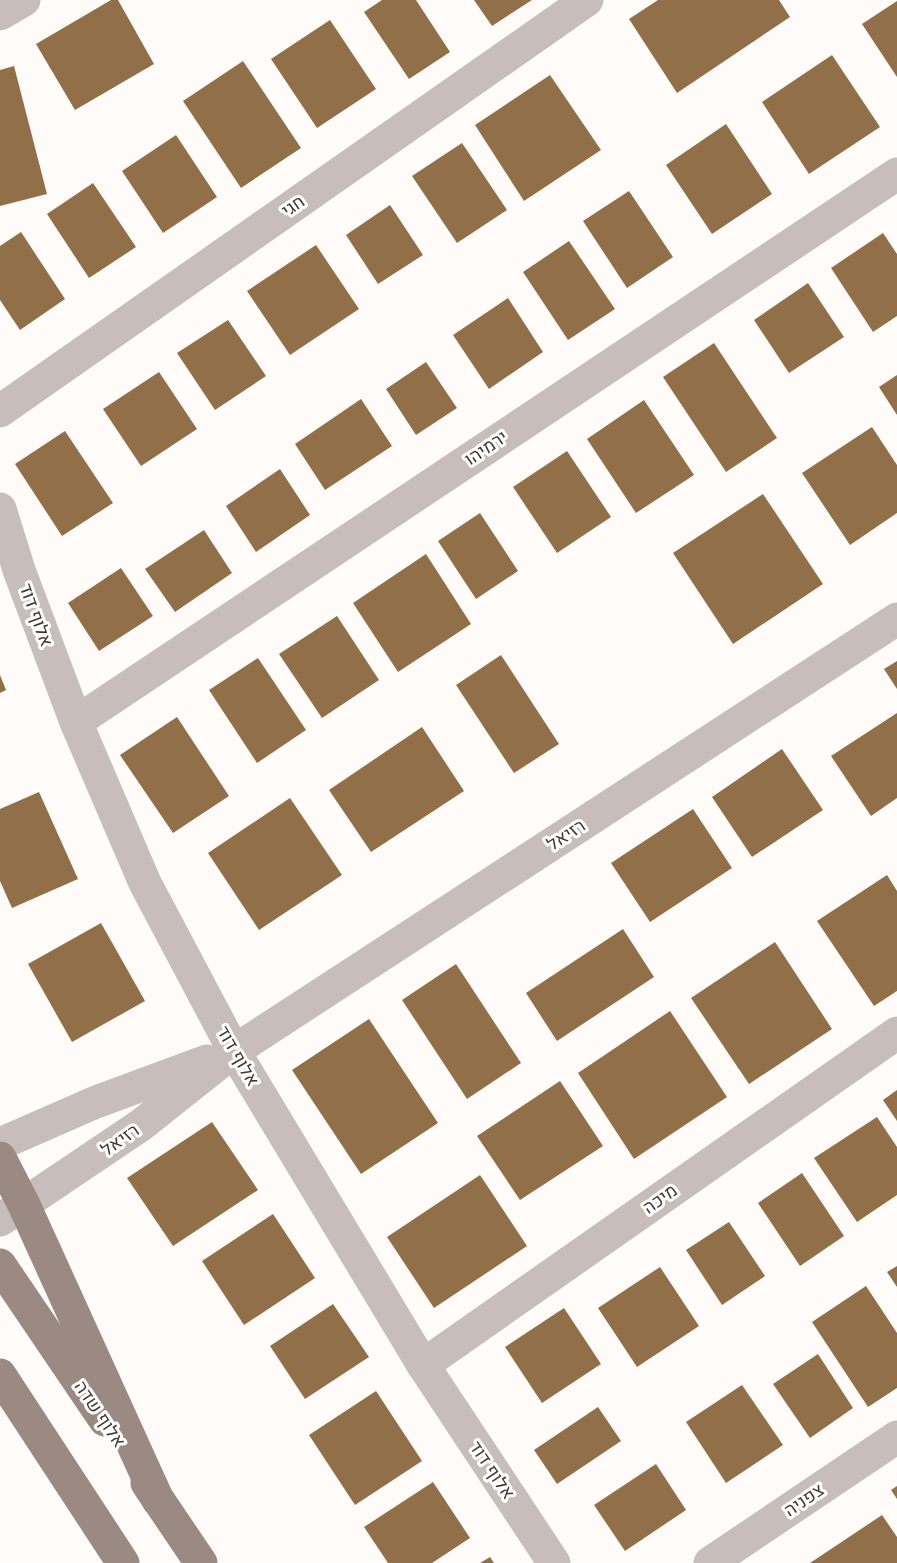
<svg xmlns="http://www.w3.org/2000/svg" width="897" height="1563" viewBox="0 0 897 1563" font-family="Poppins,Heebo,sans-serif">
<rect width="100%" height="100%" fill="#fefbf8"/>
<g fill="#916f48">
<path d="M 111,0 L 118,0 L 154,64 L 75,110 L 36,44 Z"/>
<path d="M 382,0 L 416,0 L 450,52 L 409,79 L 364,12 Z"/>
<path d="M 474,0 L 532,0 L 492,26 Z"/>
<path d="M 658,0 L 779,0 L 790,17 L 677,93 L 629,19 Z"/>
<path d="M 897,1 L 897,77 L 862,24 Z"/>
<path d="M 330,20 L 376,89 L 317,128 L 271,59 Z"/>
<path d="M 832,55 L 880,127 L 809,174 L 762,102 Z"/>
<path d="M 243,61 L 301,148 L 241,188 L 183,101 Z"/>
<path d="M 14,66 L 47,194 L 0,206 L 0,70 Z"/>
<path d="M 550,75 L 601,150 L 524,201 L 475,125 Z"/>
<path d="M 726,124 L 772,194 L 712,234 L 666,165 Z"/>
<path d="M 176,135 L 217,197 L 163,233 L 122,171 Z"/>
<path d="M 462,143 L 507,210 L 457,243 L 412,176 Z"/>
<path d="M 93,183 L 136,247 L 89,278 L 47,214 Z"/>
<path d="M 629,191 L 673,257 L 627,288 L 583,221 Z"/>
<path d="M 390,205 L 423,255 L 378,284 L 346,235 Z"/>
<path d="M 21,232 L 65,299 L 20,330 L 0,300 L 0,246 Z"/>
<path d="M 883,233 L 897,254 L 897,316 L 873,332 L 831,268 Z"/>
<path d="M 569,241 L 615,309 L 568,340 L 523,272 Z"/>
<path d="M 316,245 L 359,309 L 290,355 L 247,291 Z"/>
<path d="M 808,283 L 844,337 L 789,373 L 754,320 Z"/>
<path d="M 508,298 L 543,352 L 489,389 L 453,335 Z"/>
<path d="M 228,320 L 266,376 L 215,410 L 177,353 Z"/>
<path d="M 714,343 L 777,438 L 726,472 L 663,377 Z"/>
<path d="M 426,362 L 457,408 L 416,435 L 386,389 Z"/>
<path d="M 159,372 L 197,429 L 141,466 L 103,409 Z"/>
<path d="M 897,375 L 897,415 L 879,387 Z"/>
<path d="M 361,399 L 392,446 L 325,490 L 295,444 Z"/>
<path d="M 644,400 L 694,475 L 636,513 L 587,439 Z"/>
<path d="M 872,427 L 897,465 L 897,513 L 850,545 L 802,473 Z"/>
<path d="M 65,431 L 113,503 L 62,536 L 15,464 Z"/>
<path d="M 567,451 L 611,517 L 557,553 L 513,487 Z"/>
<path d="M 280,469 L 310,515 L 256,552 L 226,506 Z"/>
<path d="M 763,494 L 823,584 L 733,644 L 673,553 Z"/>
<path d="M 480,513 L 518,571 L 476,599 L 438,541 Z"/>
<path d="M 204,530 L 232,573 L 175,612 L 145,569 Z"/>
<path d="M 426,554 L 471,624 L 398,672 L 353,603 Z"/>
<path d="M 121,568 L 153,616 L 99,651 L 68,603 Z"/>
<path d="M 337,616 L 379,680 L 322,718 L 279,654 Z"/>
<path d="M 501,655 L 559,744 L 514,773 L 456,685 Z"/>
<path d="M 258,658 L 306,730 L 257,763 L 209,690 Z"/>
<path d="M 897,661 L 897,689 L 884,669 Z"/>
<path d="M 0,675 L 6,690 L 0,693 Z"/>
<path d="M 897,713 L 897,798 L 871,816 L 831,756 Z"/>
<path d="M 177,717 L 229,796 L 173,833 L 120,755 Z"/>
<path d="M 422,727 L 464,791 L 371,852 L 329,790 Z"/>
<path d="M 782,749 L 823,810 L 752,857 L 712,797 Z"/>
<path d="M 39,792 L 78,879 L 12,908 L 0,881 L 0,809 Z"/>
<path d="M 290,798 L 342,875 L 259,930 L 208,853 Z"/>
<path d="M 693,809 L 732,868 L 650,922 L 611,863 Z"/>
<path d="M 887,875 L 897,891 L 897,991 L 874,1006 L 817,921 Z"/>
<path d="M 101,923 L 145,1001 L 72,1042 L 28,964 Z"/>
<path d="M 623,929 L 654,977 L 557,1041 L 526,993 Z"/>
<path d="M 775,942 L 832,1029 L 749,1084 L 691,998 Z"/>
<path d="M 456,964 L 521,1063 L 467,1099 L 402,1000 Z"/>
<path d="M 670,1011 L 727,1097 L 634,1159 L 578,1073 Z"/>
<path d="M 369,1019 L 438,1123 L 361,1174 L 292,1070 Z"/>
<path d="M 560,1081 L 603,1146 L 520,1200 L 477,1136 Z"/>
<path d="M 897,1090 L 897,1121 L 883,1100 Z"/>
<path d="M 877,1117 L 897,1147 L 897,1195 L 857,1222 L 814,1158 Z"/>
<path d="M 212,1122 L 258,1190 L 173,1246 L 127,1178 Z"/>
<path d="M 802,1173 L 844,1236 L 800,1266 L 758,1203 Z"/>
<path d="M 480,1175 L 527,1246 L 434,1308 L 387,1237 Z"/>
<path d="M 273,1214 L 315,1278 L 244,1325 L 202,1261 Z"/>
<path d="M 729,1222 L 765,1276 L 722,1305 L 686,1250 Z"/>
<path d="M 897,1266 L 897,1287 L 887,1272 Z"/>
<path d="M 660,1267 L 699,1326 L 637,1367 L 598,1308 Z"/>
<path d="M 866,1286 L 897,1333 L 897,1388 L 868,1407 L 812,1322 Z"/>
<path d="M 333,1304 L 369,1357 L 305,1399 L 270,1346 Z"/>
<path d="M 564,1308 L 601,1364 L 542,1403 L 505,1347 Z"/>
<path d="M 818,1354 L 853,1408 L 810,1438 L 773,1384 Z"/>
<path d="M 742,1385 L 783,1445 L 726,1483 L 686,1422 Z"/>
<path d="M 376,1391 L 422,1461 L 355,1505 L 309,1435 Z"/>
<path d="M 598,1407 L 621,1441 L 557,1484 L 534,1450 Z"/>
<path d="M 656,1464 L 686,1510 L 625,1551 L 594,1505 Z"/>
<path d="M 433,1482 L 470,1538 L 432,1563 L 388,1563 L 364,1527 Z"/>
<path d="M 897,1486 L 897,1499 L 891,1490 Z"/>
<path d="M 882,1515 L 897,1537 L 897,1563 L 810,1563 Z"/>
<path d="M 490,1557 L 494,1563 L 480,1563 Z"/>
</g>
<g fill="none" stroke-linecap="round" stroke-linejoin="round">
<g stroke="#c7bebb" stroke-width="33">
<path d="M 0,14 L 24,0"/>
<path d="M 0,411 L 587,0"/>
<path d="M 0,509 L 19,570 L 76,722 L 145,883 L 234,1051 L 423,1365 L 554,1563"/>
<path d="M 76,722 L 897,174"/>
<path d="M 0,1144 L 96,1102 L 207,1061"/>
<path d="M 0,1220 L 141,1125 L 234,1051 L 897,619"/>
<path d="M 423,1365 L 897,1033"/>
<path d="M 710,1563 L 897,1437"/>
</g>
<g stroke="#9b8a84" stroke-width="33">
<path d="M 0,1158 L 24,1205 L 158,1500"/>
<path d="M 0,1265 L 105,1420"/>
<path d="M 0,1375 L 123,1563"/>
<path d="M 147,1483 L 201,1563"/>
</g>
</g>
<g text-anchor="middle" stroke-width="6" stroke-linejoin="round" paint-order="stroke">
<g font-size="18" fill="#3e3832" stroke="#fff">
<text transform="translate(293 206) rotate(-35)" y="6">חגי</text>
<text transform="translate(486 448) rotate(-34)" y="6">ירמיהו</text>
<text transform="translate(36 615) rotate(70)" y="6">אלוף דוד</text>
<text transform="translate(566 835) rotate(-33)" y="6">רזיאל</text>
<text transform="translate(238 1056) rotate(60)" y="6">אלוף דוד</text>
<text transform="translate(120 1140) rotate(-35)" y="6">רזיאל</text>
<text transform="translate(660 1199) rotate(-35)" y="6">מיכה</text>
<text transform="translate(100 1414) rotate(56)" y="6">אלוף שדה</text>
<text transform="translate(492 1470) rotate(56)" y="6">אלוף דוד</text>
<text transform="translate(804 1500) rotate(-34)" y="6">צפניה</text>
</g>
</g>
</svg>
